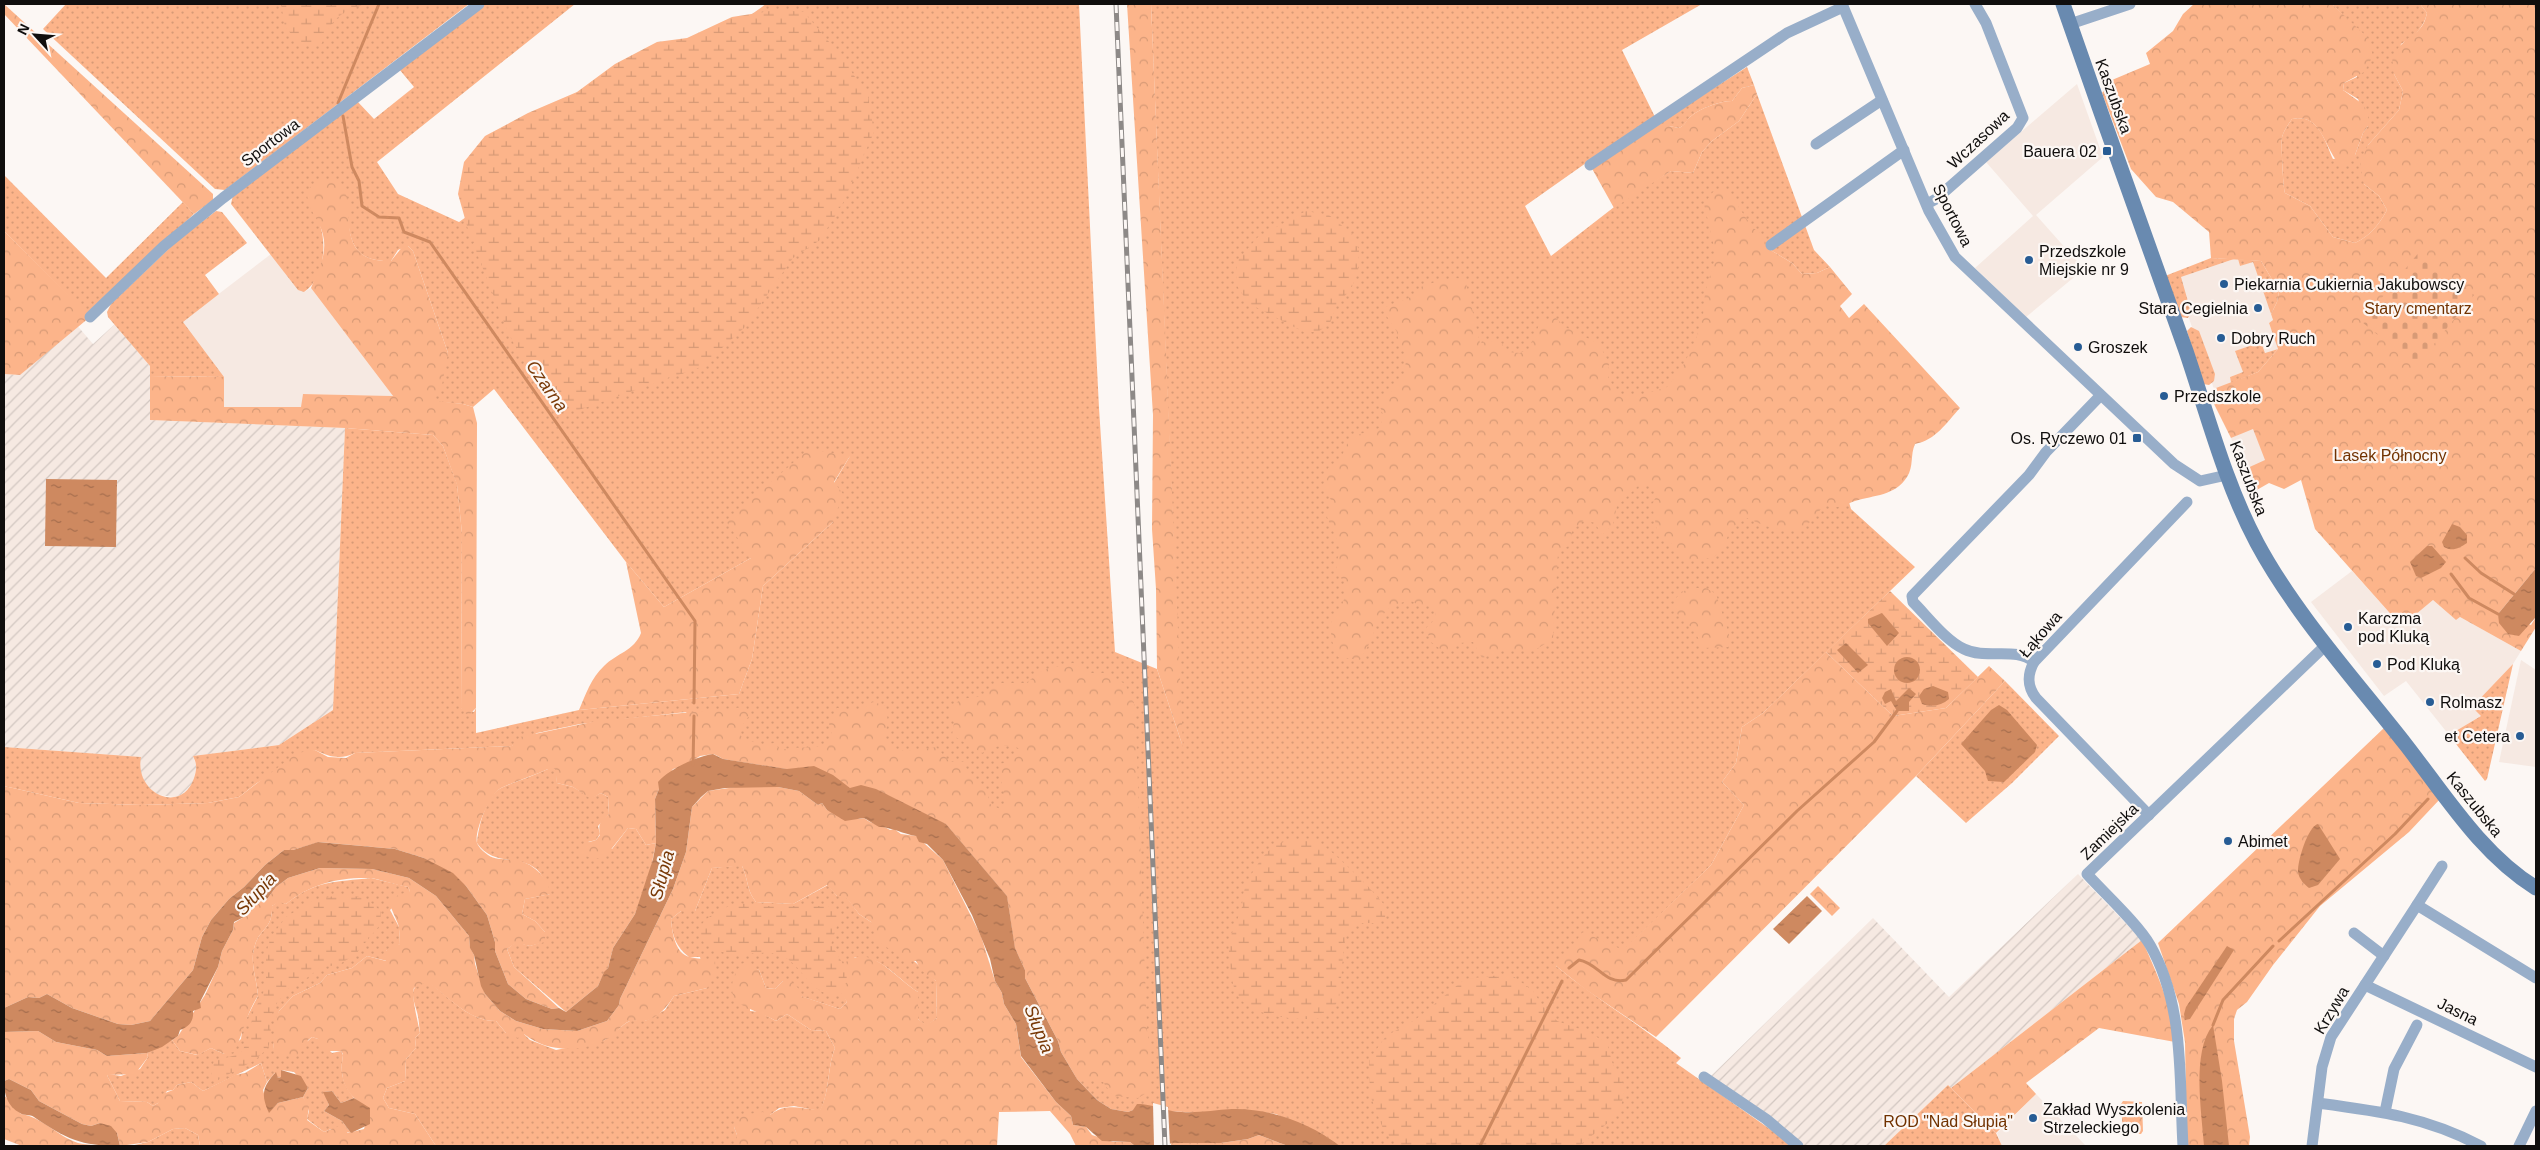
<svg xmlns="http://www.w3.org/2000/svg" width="2540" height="1150" viewBox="0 0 2540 1150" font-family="Helvetica,sans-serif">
<defs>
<pattern id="industrial-furrows" width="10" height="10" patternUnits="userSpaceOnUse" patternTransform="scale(1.25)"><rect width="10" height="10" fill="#f6e9e2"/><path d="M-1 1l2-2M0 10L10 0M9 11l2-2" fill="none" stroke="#d2c7c1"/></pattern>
<pattern id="grass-dots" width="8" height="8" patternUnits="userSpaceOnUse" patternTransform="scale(1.25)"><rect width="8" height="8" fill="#fcb48a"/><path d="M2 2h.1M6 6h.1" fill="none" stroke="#d79a76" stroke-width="1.8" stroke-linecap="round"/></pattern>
<pattern id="forest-crowns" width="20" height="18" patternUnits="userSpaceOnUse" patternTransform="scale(1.25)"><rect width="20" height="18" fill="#fcb48a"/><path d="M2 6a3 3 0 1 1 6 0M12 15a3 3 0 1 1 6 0" fill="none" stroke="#d79a76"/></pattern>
<pattern id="wetland-marsh" width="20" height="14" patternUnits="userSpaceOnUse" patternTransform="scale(1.25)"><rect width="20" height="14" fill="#fcb48a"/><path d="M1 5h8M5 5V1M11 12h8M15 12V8" fill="none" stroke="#d79a76"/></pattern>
<pattern id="cemetery-stones" width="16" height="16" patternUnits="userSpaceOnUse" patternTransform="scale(1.25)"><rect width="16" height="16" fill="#fcb48a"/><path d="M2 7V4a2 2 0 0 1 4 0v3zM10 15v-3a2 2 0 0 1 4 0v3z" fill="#d79a76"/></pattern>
<pattern id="water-ripples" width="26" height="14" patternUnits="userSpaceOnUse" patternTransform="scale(1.25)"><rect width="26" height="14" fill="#ce8960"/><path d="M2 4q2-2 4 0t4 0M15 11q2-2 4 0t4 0" fill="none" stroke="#a66e4e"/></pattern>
</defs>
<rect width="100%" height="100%" fill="#fcf7f4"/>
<g fill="#f6e9e2">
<path d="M 2077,84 L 2103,157 L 2036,215 L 2084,269 L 2026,317 L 1975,268 L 2033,216 L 1986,162 Z"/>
<path d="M 271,254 L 304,292 L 311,288 L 393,396 L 303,394 L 302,407 L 223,407 L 182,322 Z"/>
<path d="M 2234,259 L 2238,259 L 2240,266 L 2253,261 L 2273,320 L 2269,323 L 2278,349 L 2265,353 L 2261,342 L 2236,351 L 2243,372 L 2230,377 L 2231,383 L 2214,389 L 2175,279 Z"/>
<path d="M 2253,428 L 2266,461 L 2243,470 L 2231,438 Z"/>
<path d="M 2352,571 L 2396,620 L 2403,614 L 2409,620 L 2433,600 L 2456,620 L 2460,617 L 2521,651 L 2513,664 L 2473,707 L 2481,716 L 2449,735 L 2406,681 L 2384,696 L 2311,602 Z"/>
<path d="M 2521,660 L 2536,670 L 2536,767 L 2499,762 Z"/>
<path d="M 2036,1094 L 2086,1146 L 2001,1145 L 1997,1133 Z"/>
</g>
<g fill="url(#industrial-furrows)">
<path d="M 75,323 L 93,344 L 115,324 L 150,366 L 151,420 L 345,428 L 333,710 L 279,745 L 193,756 L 197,768 L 192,784 L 181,795 L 174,797 L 158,795 L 146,786 L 140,772 L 140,757 L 4,747 L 4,374 L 20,375 Z"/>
<path d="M 2078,874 L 2142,940 L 1951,1088 L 1948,1085 L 1884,1146 L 1804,1146 L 1710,1077 L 1873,918 L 1949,997 Z"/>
</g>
<g fill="url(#grass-dots)">
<path d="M 66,4 L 469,4 L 225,190 L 215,189 L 43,29 Z"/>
<path d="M 485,4 L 575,4 L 377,162 L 398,194 L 459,222 L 766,4 L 1079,4 L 1099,408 L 1115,652 L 1157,669 L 1182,744 L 1151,4 L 1702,4 L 1622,50 L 1656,119 L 1603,151 L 1525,206 L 1551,256 L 1627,197 L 1671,171 L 1693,173 L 1702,152 L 1712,141 L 1739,121 L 1757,94 L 1814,250 L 1830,267 L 1817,273 L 1802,274 L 1792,263 L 1769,249 L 1791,303 L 1851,509 L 1915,567 L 1763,713 L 1742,727 L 1736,763 L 1722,782 L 1744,805 L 1711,865 L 1623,951 L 1556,966 C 1596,999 1641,1025 1681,1058 L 1676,1063 L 1794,1146 L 1340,1146 L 1276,1114 L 1246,1110 L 1212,1113 L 1133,1110 L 1128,1112 L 1111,1109 L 1097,1100 L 1077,1079 L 1015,948 L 1007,896 L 946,824 L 850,788 L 843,783 L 787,769 L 723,759 L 716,755 L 686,712 L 580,724 L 537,733 L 512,746 L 355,753 C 341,760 329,757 315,750 L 257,783 L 239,797 L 208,803 L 142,805 L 79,803 L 4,786 L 4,747 L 141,757 C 134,794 182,815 194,778 C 197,769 197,764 193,756 L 279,745 L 333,710 L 345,428 L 433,435 L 443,446 L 457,484 L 462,533 L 461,708 L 474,712 L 476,708 L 476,733 L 579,710 L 739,694 L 752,659 L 763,586 L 833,522 L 834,483 L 850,456 L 751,558 L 664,607 L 626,562 L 494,389 L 473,407 L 463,404 L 428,401 L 448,353 L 413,251 L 408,246 L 398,250 L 391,261 C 361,262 350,249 348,219 L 320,225 C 327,245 324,279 304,292 L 298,290 L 231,204 L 233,195 L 357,101 L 374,119 L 414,87 L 399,69 Z"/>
<path d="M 2332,4 L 2420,4 L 2427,13 C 2424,28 2414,36 2401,44 L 2394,74 L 2403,91 L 2399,110 L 2368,145 L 2364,184 L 2379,196 L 2387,210 C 2378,226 2371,235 2355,243 L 2333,237 L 2310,206 L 2285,193 C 2283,188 2281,144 2282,137 C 2284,130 2288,125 2292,119 C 2318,113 2325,141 2333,159 L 2355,155 L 2363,133 L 2368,126 L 2358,99 L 2343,90 L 2344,83 L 2357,77 L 2353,25 Z"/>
<path d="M 1747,67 L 1754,85 L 1742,88 L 1732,101 C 1720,101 1700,108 1690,117 C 1685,122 1686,125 1679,128 L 1669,126 L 1643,133 Z"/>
<path d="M 4,175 L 106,278 L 183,202 L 194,214 L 86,314 L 4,231 Z"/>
<path d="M 216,211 L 222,212 L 247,243 L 205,275 L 219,294 L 183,322 L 224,377 L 150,376 L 150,366 L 108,317 L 107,312 L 111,304 L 178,240 Z"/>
<path d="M 2211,258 L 2234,259 L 2181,277 L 2191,312 L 2188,318 L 2180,317 L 2165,276 Z"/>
<path d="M 2238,259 L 2261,261 L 2279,291 L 2277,302 L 2271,314 L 2253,262 L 2240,266 Z"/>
<path d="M 2191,327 L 2199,331 L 2215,374 L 2214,381 L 2209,385 L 2203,384 L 2187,331 Z"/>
<path d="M 2261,342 L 2265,353 L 2278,349 L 2258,372 L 2231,383 L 2230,377 L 2243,372 L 2235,351 Z"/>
<path d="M 2513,664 L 2487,779 L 2485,781 L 2449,735 L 2481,716 L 2472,707 Z"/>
<path d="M 2005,681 L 2059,736 L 2012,783 L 1966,823 L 1916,776 Z"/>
<path d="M 548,769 L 556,769 L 557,783 L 573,787 L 591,798 L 601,793 L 608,797 L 609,814 L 598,826 L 600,834 L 596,840 L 588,842 L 612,849 L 628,828 L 636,829 L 646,845 L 656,843 L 649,877 L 635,914 L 613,948 L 608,968 L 604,973 L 598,986 L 566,1012 L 514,967 L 507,949 L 516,942 L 530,946 L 545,941 L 545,932 L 535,921 L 522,914 L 525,899 L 550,894 C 547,887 544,879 540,873 C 525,853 493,868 477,843 C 478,828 486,796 501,788 C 517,781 533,776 548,769 Z"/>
<path d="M 733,866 L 742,866 C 749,881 746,889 756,902 L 793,904 L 828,885 L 837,896 L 845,895 L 859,914 L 871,922 L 936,981 L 937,1018 L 926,1026 L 918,1019 L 918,992 C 896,978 883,956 855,957 L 834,983 L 842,991 L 847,1002 L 840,1009 L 800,996 L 783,981 L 775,989 L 766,988 L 759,970 L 751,968 L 750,1011 L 760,1012 L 776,1021 L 787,1014 L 811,1030 L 826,1031 L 835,1048 C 827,1068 830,1092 820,1111 L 794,1106 L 779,1108 L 770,1115 L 734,1127 L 737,1135 L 737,1146 L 436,1146 L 415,1114 L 389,1108 L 383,1098 L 387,1088 L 405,1081 L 406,1059 L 416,1048 L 415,1038 L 420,1033 C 419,1026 419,1019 417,1012 C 413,998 407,986 427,981 C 449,996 467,1021 496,1021 L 506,1033 L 524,1034 L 530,1040 L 556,1050 L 605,1040 L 626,1023 L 632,1020 L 645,1021 L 665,1010 L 674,996 L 707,988 L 700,957 L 689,957 C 676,947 672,936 671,919 L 681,911 L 695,911 L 712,868 Z"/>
<path d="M 371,878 L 408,887 L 410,891 L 390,910 L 399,927 L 400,944 L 386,951 L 387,961 L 367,956 L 352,968 L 327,975 L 320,983 L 293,996 L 279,1011 L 273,1049 L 292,1056 L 312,1037 L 318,1039 L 332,1053 L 341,1051 L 343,1055 C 340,1072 342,1084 354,1098 L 341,1103 L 332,1091 L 324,1092 L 329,1105 L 324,1111 L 342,1121 L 351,1133 L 331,1129 L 324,1132 L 307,1119 L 309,1111 L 303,1097 L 308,1088 L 294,1072 L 281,1070 L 281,1077 L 278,1078 L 275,1073 L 267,1082 L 261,1063 L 203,1091 L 191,1082 L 177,1085 L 173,1090 L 167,1091 L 158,1103 L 153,1106 L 147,1102 L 120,1101 L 107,1075 L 108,1074 L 121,1076 L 140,1069 L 148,1057 L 147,1053 L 172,1040 L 180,1051 L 197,1055 L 211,1048 L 224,1054 L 241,1039 L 243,1025 L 258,996 C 257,979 249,962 255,945 C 260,928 273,929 272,906 L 279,901 L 286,904 C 315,880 336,882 371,878 Z"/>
<path d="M 1948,1085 L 1996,1133 L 2002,1146 L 1884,1146 Z"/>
<path d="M 185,1128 L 198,1135 L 200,1146 L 130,1146 L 148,1142 L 173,1129 Z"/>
</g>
<g fill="url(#forest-crowns)">
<path d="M 4,4 L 213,194 L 213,200 L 194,214 L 4,14 Z"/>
<path d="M 1127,4 L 1151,4 L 1183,747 L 1157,669 L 1156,589 L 1152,529 L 1153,415 Z"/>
<path d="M 2194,4 L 2332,4 L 2368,38 L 2373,56 L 2364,72 L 2344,83 L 2343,90 L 2364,105 L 2368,116 L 2368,126 L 2363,133 L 2355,155 L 2347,165 L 2341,165 C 2324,151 2323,112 2292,119 C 2288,125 2284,130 2282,137 C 2281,144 2283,188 2285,193 L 2310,206 L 2333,237 L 2355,243 C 2371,235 2378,226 2387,210 L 2379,196 L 2364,184 L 2360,163 L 2368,145 L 2399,110 L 2403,91 L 2394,74 L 2392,57 C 2395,53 2398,47 2402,44 C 2414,32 2423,32 2427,13 L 2420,4 L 2536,4 L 2536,568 L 2498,614 L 2531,625 L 2536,617 L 2536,627 L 2521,651 L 2460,617 L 2456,620 L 2433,600 L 2409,620 L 2403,614 L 2396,620 L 2315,529 L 2301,480 L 2284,489 L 2269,483 L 2248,495 L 2242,482 L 2243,470 L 2265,460 L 2253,429 L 2231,438 L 2209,394 L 2216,388 L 2258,372 L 2278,349 L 2269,323 L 2273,320 L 2271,314 L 2277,302 L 2279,291 L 2261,261 L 2211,258 L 2209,232 L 2173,202 L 2156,197 L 2131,169 L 2102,93 L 2112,80 L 2150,64 L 2146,53 L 2173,31 L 2183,14 Z"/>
<path d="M 1754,85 L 1757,94 L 1739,121 L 1712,141 L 1702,152 L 1693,173 L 1671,171 L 1614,208 L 1590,165 L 1655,126 L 1669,126 L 1679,128 C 1686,125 1685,121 1690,117 C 1700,108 1720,101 1732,101 L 1742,88 Z"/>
<path d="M 325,180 L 335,180 C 341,187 347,193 349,203 C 350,209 348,216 349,222 C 350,250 363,262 391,261 L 403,246 L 408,246 L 413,251 L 448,353 L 442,385 L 429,400 L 463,404 L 473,407 L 477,423 L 476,708 L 468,716 L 461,708 L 462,533 L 457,485 L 443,446 L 433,435 L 345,428 L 150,420 L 150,376 L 224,377 L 224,407 L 301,407 L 303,394 L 393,396 L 311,288 C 320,266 331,248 319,224 C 313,212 307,205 307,191 L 313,184 Z"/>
<path d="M 1724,190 L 1732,197 L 1752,227 L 1761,234 L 1769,249 L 1792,263 L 1802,274 L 1817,273 L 1830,267 L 1852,294 L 1840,306 L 1849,318 L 1864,304 L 1960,408 C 1946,423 1936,440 1915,444 C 1910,455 1914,466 1907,477 C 1895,496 1874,495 1855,501 C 1849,503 1843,507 1837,507 C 1833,508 1828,506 1825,505 C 1818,511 1813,520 1806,526 C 1792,537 1761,525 1747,518 L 1731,528 L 1724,546 L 1713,558 L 1681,560 L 1672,544 L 1657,531 L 1652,504 L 1659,492 L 1653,485 L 1638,486 L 1617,506 L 1613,524 L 1602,535 L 1595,523 L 1584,520 L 1572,531 L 1570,545 L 1558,552 L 1553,639 L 1535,650 L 1502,651 L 1482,658 L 1473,642 L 1459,643 L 1444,652 L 1431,642 L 1426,628 L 1436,618 L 1435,606 L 1420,606 L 1410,600 L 1391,606 L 1377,621 L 1372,639 L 1360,660 L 1338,657 L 1332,641 L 1330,624 C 1341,610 1346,600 1346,583 L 1336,573 L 1337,560 L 1341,549 L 1327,517 L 1331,500 L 1323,486 L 1328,468 L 1341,458 L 1350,437 L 1380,428 L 1383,415 L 1378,401 L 1392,391 L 1405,375 L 1406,356 L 1399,343 L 1397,332 L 1382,309 C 1401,298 1409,304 1423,285 C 1440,282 1447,276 1465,279 L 1480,343 L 1499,340 L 1508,352 L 1520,353 L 1529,349 L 1541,320 L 1556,318 L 1565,327 L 1599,344 L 1609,363 L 1608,377 L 1618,395 L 1639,396 L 1667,387 L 1682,368 L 1696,339 L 1703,316 L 1705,293 L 1716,255 L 1704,204 L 1713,192 Z"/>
<path d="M 4,231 L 90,317 L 20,375 L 4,374 Z"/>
<path d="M 809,449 L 850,456 L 834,482 L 843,494 L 833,522 L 763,586 L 752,659 L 739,694 L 579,710 C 586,694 591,678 604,666 C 617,653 634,651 641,633 L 626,562 L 664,607 L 751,558 L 726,521 Z"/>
<path d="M 1693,588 L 1706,588 L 1716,594 L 1729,634 L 1728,647 L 1703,648 C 1699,641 1696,631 1690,626 C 1679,615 1675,618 1676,598 L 1684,591 Z"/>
<path d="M 1826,652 L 1893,716 L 1946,708 L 1989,666 L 2005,681 L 1916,776 L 1656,1037 L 1585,989 L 1556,966 L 1583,932 L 1623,950 L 1711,865 L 1744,805 L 1722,782 L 1736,763 L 1742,727 L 1763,713 Z"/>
<path d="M 1073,663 L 1090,673 L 1106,673 L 1125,684 L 1135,706 L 1147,1030 L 1150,1049 L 1150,1091 L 1138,1098 L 1113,1096 L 1103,1082 L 1077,1079 L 1061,1052 L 1058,1041 L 1025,978 L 1025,970 L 1015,948 L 1007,896 L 946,824 L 850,788 L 814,766 L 787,769 L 730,760 L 713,754 L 700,756 L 684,766 L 673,769 L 659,789 L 655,799 L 656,843 L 646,845 L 636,829 L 628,828 L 605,857 L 594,859 L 581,854 L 580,845 L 596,840 L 600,835 C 598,824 600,821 609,814 L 608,797 L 601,793 L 591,799 L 573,787 L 557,783 L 555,769 L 548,769 C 533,776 516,781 501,788 C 490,794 474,831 477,843 C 479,848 484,852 488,855 C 495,860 505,859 514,860 C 533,862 547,877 551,894 L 525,899 L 522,914 L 535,921 L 545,932 L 545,942 L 530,946 L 516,943 L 507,949 L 514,967 L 559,1008 L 552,1009 L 526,999 L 508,984 L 495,951 L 495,942 L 487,915 L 466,886 L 424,858 L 395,849 L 319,842 L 293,850 L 284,850 L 265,865 L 244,887 L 229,899 L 211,920 L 202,937 L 193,970 L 150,1021 L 131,1025 L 118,1024 L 72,1008 L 47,994 L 39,998 L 28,997 L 4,1008 L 4,786 L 79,803 L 142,805 L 208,803 L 239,797 L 297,753 L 315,750 L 328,757 L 346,758 L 355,753 L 512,746 L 520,737 L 597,721 L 746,707 L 749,716 L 738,731 L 743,739 L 764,745 L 774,743 L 781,750 C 796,746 810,749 825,745 L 832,735 L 829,723 L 837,708 L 859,711 L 873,702 L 886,706 L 888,724 L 883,737 L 898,750 L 916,751 L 936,747 L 950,762 L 964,762 C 968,774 973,784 986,788 L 990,804 L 1004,811 L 1004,795 L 998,764 L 1010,762 L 1020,749 C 1006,742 996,746 982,753 L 952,735 L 954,723 L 949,709 L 961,699 L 985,696 L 995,683 L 1026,683 L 1043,670 Z"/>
<path d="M 2384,728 L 2440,799 L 2409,832 L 2320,906 L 2273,965 L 2247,1002 L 2237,1010 L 2234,1019 L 2234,1041 L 2250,1137 L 2249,1146 L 2187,1146 L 2185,1042 L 2179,1004 L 2158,943 Z"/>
<path d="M 778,787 L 799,791 L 818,805 L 822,803 L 827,810 L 859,819 L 864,818 C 872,825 881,824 890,830 L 894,829 L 901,834 L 916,836 L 943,860 L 981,936 L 995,981 L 1002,993 L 1004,1004 L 1016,1024 L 1021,1057 L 1056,1102 L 1071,1116 L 1073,1125 L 1086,1127 L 1092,1135 L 1113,1142 L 1130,1142 L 1135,1146 L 1076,1146 L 1070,1134 L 1050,1111 L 999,1112 L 997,1146 L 737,1146 L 737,1135 L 734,1127 L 741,1115 L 763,1112 L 770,1115 C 786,1102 801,1109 820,1110 C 830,1092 827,1068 835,1048 L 826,1031 L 811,1030 L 787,1014 L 776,1021 C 762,1013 748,1010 734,1000 C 730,985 732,975 743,963 L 759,970 L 766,988 L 775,989 L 783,981 C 794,981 798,985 801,996 L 840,1009 L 847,1002 C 842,993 834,985 833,975 C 865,933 888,973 918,992 L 918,1019 L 926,1025 L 937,1018 L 936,981 L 921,970 L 916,961 L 907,961 L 876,940 L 871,922 L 859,914 L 845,896 L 837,896 L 827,885 L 793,904 L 756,902 C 746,889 749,881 742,866 L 712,868 L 695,911 L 681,911 L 671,919 C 672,932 675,954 690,957 C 698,959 707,959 715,961 L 716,972 L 707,988 L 674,996 C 667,1007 659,1017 645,1021 C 638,1022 633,1019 626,1023 C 619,1028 613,1036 605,1040 C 579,1053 546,1052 524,1034 L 518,1038 L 506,1033 L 496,1021 C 467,1021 449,996 427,982 L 414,988 C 411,996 418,1022 420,1033 L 415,1038 L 416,1048 L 406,1059 L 405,1081 L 387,1088 L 383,1098 L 389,1108 L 415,1114 L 436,1146 L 200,1146 L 198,1135 L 185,1128 L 173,1129 L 148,1142 L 120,1146 L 117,1133 L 100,1123 L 91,1126 L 82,1124 L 39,1101 L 31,1090 L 9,1079 L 4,1081 L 4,1032 L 38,1031 L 56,1042 L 97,1050 L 107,1056 L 147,1053 L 148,1057 L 135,1074 L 107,1075 L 120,1101 L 147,1102 L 153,1106 L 158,1103 L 160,1095 L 173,1090 L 177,1085 L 191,1082 L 203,1091 L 235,1075 L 245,1073 L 261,1063 L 267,1082 L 263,1090 L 269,1112 L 278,1103 L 303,1097 L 309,1107 L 307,1120 L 324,1132 L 339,1126 L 348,1133 L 364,1129 L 370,1109 C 345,1095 339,1081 343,1054 L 341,1051 L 323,1051 L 319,1046 L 318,1039 L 312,1037 L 308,1040 L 307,1045 L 296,1057 L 275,1054 L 273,1049 L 276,1018 L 279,1011 L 293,996 L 320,983 L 327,975 L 352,968 L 367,956 L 386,961 L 386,951 L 391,946 L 400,944 C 399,938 400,930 398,924 C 390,903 382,900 410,891 L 408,887 C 396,885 379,879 370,878 C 339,877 310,884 286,904 L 279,902 L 272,906 C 273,929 260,928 255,945 C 249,962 257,979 258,996 C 245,1016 244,1032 234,1052 L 224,1054 L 211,1048 L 198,1055 L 180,1051 L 172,1040 L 178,1036 L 205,995 L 218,967 L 222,951 L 233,930 L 234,923 L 244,917 L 254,904 L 267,899 L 276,887 L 288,878 L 320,868 L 372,869 L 409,878 L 436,896 L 469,936 L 470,947 L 474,955 L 475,964 L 485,994 L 500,1011 L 516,1021 L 543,1029 L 577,1031 L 607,1021 L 619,1005 L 620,999 L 673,889 L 686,852 L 692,807 L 708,791 L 736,787 Z"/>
<path d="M 1818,886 L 1840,908 L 1832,916 L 1810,894 Z"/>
<path d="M 2142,940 C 2157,974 2172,1005 2175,1042 L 2099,1028 L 2026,1083 L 2036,1094 L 1996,1133 L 1951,1088 Z"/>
<path d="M 4,1095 L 21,1114 C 42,1117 57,1136 78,1143 C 84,1145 91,1144 97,1146 L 22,1146 L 4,1139 Z"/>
<path d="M 2123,1101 L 2142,1102 L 2143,1131 L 2141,1134 L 2123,1134 L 2121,1104 Z"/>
<path d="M 1259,1135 L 1288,1146 L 1171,1146 L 1171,1143 L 1221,1143 L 1248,1139 Z"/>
</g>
<g fill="url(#wetland-marsh)">
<path d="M 281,4 L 368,4 C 343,9 331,19 322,43 L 302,46 L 285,27 Z"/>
<path d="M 777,10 L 804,12 L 840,55 L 868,96 L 874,132 L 843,203 L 820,240 L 793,258 L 744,328 L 701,367 L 576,411 L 539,387 L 509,335 L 469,233 L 458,194 L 464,162 L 485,136 L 528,113 L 577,92 L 615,64 L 657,42 L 687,38 L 732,17 Z"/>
<path d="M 1306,211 L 1329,215 L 1352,234 L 1359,250 L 1358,273 L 1350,291 L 1338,302 L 1330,323 L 1318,332 L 1304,332 L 1248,303 L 1236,284 L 1237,261 L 1258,237 Z"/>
<path d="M 1890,591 L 1978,677 L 1946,708 L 1893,716 L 1826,652 Z"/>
<path d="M 1294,839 C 1300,839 1309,838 1314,840 C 1327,844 1378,895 1386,907 L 1385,917 L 1377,923 L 1362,923 L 1348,931 L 1344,945 L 1339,1001 L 1323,1018 C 1299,1021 1252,1018 1237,995 C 1232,988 1228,951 1229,943 C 1232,931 1237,921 1241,910 C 1243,906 1242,900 1243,895 C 1247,880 1260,857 1273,847 C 1278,843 1288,841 1294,839 Z"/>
<path d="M 338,895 C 357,895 368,897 381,912 L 380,925 L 355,955 L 338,965 L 321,967 L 303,981 L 289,988 L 277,1003 L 270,1019 L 271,1036 L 268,1048 L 255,1060 L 218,1080 L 211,1077 L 211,1070 L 214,1061 L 240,1054 L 248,1041 L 253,1013 L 266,987 L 266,953 L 271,937 L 286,917 L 312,901 Z"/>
<path d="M 737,903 L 765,906 L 828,906 L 840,917 L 831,944 L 846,969 L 847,982 L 834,995 C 811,994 802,967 786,958 C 770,948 747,956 729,954 C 720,952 711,947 704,943 L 698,930 C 706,915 721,909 737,903 Z"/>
<path d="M 1510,974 L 1533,991 L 1542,1005 L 1557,1021 L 1588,1032 L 1607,1043 L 1612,1062 L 1625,1088 L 1621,1106 L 1609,1122 L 1579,1146 L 1400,1146 L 1384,1131 L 1370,1095 L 1369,1060 L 1386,1036 L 1415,1020 L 1465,979 Z"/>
</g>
<path fill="url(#cemetery-stones)" d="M 2420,251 L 2474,295 L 2416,366 L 2362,322 Z"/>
<g fill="url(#water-ripples)">
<path d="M 46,479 L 117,480 L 116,547 L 45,546 Z"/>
<path d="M 2452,524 L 2460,527 L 2467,535 L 2467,543 C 2459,548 2453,552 2444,547 L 2442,542 Z"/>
<path d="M 2427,546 L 2432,546 L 2446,562 L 2441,568 L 2421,578 L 2416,576 L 2410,562 Z"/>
<path d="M 2536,568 L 2536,617 L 2519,636 L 2508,634 L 2499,623 L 2498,614 Z"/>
<path d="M 1882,613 L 1899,633 L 1887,646 L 1868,623 L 1868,619 Z"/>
<path d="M 1846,643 L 1868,665 L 1858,673 L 1837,650 Z"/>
<circle cx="1907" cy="670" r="13"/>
<path d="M 1933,686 L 1948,692 L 1949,699 C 1941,706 1932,707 1922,704 L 1919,696 L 1924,689 Z"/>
<path d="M 1909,688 L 1916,694 L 1909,702 L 1909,711 L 1897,711 L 1891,701 L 1885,704 L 1882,698 L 1885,692 L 1891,689 L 1896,701 Z"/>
<path d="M 1999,705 L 2007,710 L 2037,745 L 2035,752 L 2004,782 L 1988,781 L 1985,771 L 1961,744 L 1991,710 Z"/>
<path d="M 713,754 L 723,759 L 787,769 L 814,766 L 833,775 L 850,788 L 861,785 L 876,789 L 946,824 L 1007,896 L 1015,948 L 1025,970 L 1025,978 L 1058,1041 L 1061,1052 L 1077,1079 L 1097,1100 L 1111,1109 L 1128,1112 L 1133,1110 L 1137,1104 L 1141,1104 C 1155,1105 1169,1112 1182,1112 C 1199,1113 1215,1110 1232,1109 C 1270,1108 1310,1123 1340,1146 L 1288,1146 L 1259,1135 L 1248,1139 L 1221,1143 L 1171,1143 L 1168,1146 L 1135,1146 L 1130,1142 L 1102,1141 L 1086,1127 L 1073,1125 L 1071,1116 L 1056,1102 L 1021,1056 L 1016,1024 L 1004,1004 L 1002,993 L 995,981 L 990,959 L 972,915 L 943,860 L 927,844 L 919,842 L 916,836 C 904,834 888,826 879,827 L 864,818 L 845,821 L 827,810 L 822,803 L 818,805 L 799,791 L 778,787 L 725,788 L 708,791 L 701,797 L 692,807 L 686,852 L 673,889 L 620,999 L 619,1005 L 607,1021 L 577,1031 L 543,1029 L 516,1021 L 500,1011 L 485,994 L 481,986 L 474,955 L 470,948 L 469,936 L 436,896 L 409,878 L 372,869 L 320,868 L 288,878 L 276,887 L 267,899 L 254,904 L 244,917 L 234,922 L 233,930 L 222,951 L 218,967 L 200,1002 L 201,1008 L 193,1011 C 194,1021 189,1027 180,1030 L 178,1036 L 162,1047 L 147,1053 L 107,1056 L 97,1050 L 56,1042 L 38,1031 L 4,1032 L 4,1008 L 28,997 L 39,998 L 47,994 L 72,1008 L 118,1024 L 131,1025 L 150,1021 L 193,970 L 202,937 L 211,920 L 229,899 L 244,887 L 265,865 L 284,850 L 293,850 L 318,842 L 395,849 L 424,858 L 453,873 L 466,886 L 487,915 L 495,942 L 495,951 L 508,984 L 526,999 L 552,1009 L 559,1008 L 566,1012 L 598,986 L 604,972 L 608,968 L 613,948 L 635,914 L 653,859 L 656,843 L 655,799 L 659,789 L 658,782 C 669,769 698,756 713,754 Z"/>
<path d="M 2318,824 L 2340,859 L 2318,885 L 2309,888 C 2304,884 2299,879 2298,872 C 2297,862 2308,826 2318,824 Z"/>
<path d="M 1807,896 L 1822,911 L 1789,944 L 1773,929 Z"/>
<path d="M 2227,946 L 2234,950 L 2190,1019 L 2185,1020 L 2184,1014 L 2186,1007 Z"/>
<path d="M 2213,1025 L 2222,1081 L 2229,1146 L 2204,1146 C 2202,1113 2191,1052 2213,1025 Z"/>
<path d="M 281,1070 L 301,1076 L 308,1088 L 303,1097 L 278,1103 L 269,1113 C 261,1095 262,1087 276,1072 L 278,1078 L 281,1077 Z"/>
<path d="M 9,1079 L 31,1090 L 39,1101 L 82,1124 L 91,1126 L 100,1123 L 111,1126 L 117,1133 L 120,1146 C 81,1146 66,1139 34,1117 C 30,1114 24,1116 20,1113 C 7,1106 4,1094 4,1081 Z"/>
<path d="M 332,1091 L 341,1103 L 354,1098 L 370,1108 L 370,1124 L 351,1133 L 342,1121 L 324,1111 L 329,1105 L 323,1092 Z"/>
</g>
<path fill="#fcf7f4" d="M 1153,1103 L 1168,1107 L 1170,1146 L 1154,1146 Z"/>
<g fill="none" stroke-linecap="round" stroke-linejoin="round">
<g stroke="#ce8960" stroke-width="3">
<path d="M 338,103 L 379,4"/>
<path d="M 343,116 L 352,167 L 359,181 L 362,206 L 379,217 L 399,218 L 404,232 L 430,242 L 695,621 L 694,703"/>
<path d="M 2465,558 L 2481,573 L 2514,594"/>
<path d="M 2451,574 L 2469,598 L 2498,614"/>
<path d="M 693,765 L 694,716"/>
<path d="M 2279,941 L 2395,834 L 2428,799"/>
<path d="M 1569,968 L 1579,960 C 1598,963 1605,985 1626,980 L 1797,811 L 1874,742 L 1897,711"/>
<path d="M 2213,1025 L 2223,1000 L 2273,946"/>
<path d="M 1480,1146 L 1562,981"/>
</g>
<g stroke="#98aec9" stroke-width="11">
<path d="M 1842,4 L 1929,211 L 1955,257 L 2174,464 L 2200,481 L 2227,475"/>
<path d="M 2070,24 L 2130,4"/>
<path d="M 1816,144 L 1882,100"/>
<path d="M 1590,165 L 1787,33 L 1843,7"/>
<path d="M 1927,204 L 1936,199 L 2017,128 L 2023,118 L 1986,23 L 1975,4"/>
<path d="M 1771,245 L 1904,150"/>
<path d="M 90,317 L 164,246 L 223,198 L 479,4"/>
<path d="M 2034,662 C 2016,646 1986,660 1964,649 C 1945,640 1928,617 1913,602 L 1912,596 L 2029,475 L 2046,452 L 2100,396"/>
<path d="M 2149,815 L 2036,698 C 2027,686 2027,675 2034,662 L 2187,502"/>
<path d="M 2417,905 L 2442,866"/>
<path d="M 2354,933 L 2384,956"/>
<path d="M 2365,985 L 2536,1067"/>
<path d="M 1704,1077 L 1766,1119 L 1798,1146"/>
<path d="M 2318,1103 C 2379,1111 2426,1117 2481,1146"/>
<path d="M 2385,1112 L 2394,1069 L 2417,1025"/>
<path d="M 2183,1146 C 2179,1079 2185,1006 2150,945 C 2138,924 2105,894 2087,874 L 2327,644"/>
<path d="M 2312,1146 L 2322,1067 L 2331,1037 L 2417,905 L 2536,978"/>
<path d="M 2519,1146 L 2536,1111"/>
</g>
<path stroke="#698ab0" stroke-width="15" d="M 2063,4 C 2103,120 2145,235 2186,351 C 2208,416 2225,483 2257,543 C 2295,614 2356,681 2406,745 C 2445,795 2481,854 2536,888"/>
<defs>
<path id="rail" d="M 1116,4 L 1165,1146"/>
</defs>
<use href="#rail" stroke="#8d8987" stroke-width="5"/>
<use href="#rail" stroke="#fcf7f4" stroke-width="3" stroke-dasharray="9" stroke-linecap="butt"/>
</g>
<g fill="#275c94" stroke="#fcf7f4" stroke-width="2">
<rect x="2102" y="146" width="10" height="10" rx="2.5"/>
<circle cx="2029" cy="260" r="5"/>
<circle cx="2224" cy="284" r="5"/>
<circle cx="2258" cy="308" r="5"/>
<circle cx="2221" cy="338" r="5"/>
<circle cx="2078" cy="347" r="5"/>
<circle cx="2164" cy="396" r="5"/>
<rect x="2132" y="433" width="10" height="10" rx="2.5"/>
<circle cx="2348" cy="627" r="5"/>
<circle cx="2377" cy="664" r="5"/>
<circle cx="2430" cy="702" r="5"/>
<circle cx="2520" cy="736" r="5"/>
<circle cx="2228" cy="841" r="5"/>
<circle cx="2033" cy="1118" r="5"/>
</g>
<g text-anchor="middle" stroke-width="4.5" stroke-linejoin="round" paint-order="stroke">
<g font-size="16" fill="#100e0d" stroke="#fcf7f4">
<text transform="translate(2114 96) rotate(70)" y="6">Kaszubska</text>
<text transform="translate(1978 139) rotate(-43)" y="6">Wczasowa</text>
<text transform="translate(270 142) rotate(-37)" y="6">Sportowa</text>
<text transform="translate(1953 215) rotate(63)" y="6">Sportowa</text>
<text transform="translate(2249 478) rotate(69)" y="6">Kaszubska</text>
<text transform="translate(2040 634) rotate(-49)" y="6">Łąkowa</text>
<text transform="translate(2475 804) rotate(51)" y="6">Kaszubska</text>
<text transform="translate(2109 831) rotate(-44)" y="6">Zamiejska</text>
<text transform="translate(2331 1010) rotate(-59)" y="6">Krzywa</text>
<text transform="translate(2458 1011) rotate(26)" y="6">Jasna</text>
</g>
<g font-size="16" fill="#100e0d" stroke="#fcf7f4" text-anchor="start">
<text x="2097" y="157" text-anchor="end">Bauera 02</text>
<text x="2039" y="257">Przedszkole<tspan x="2039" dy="18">Miejskie nr 9</tspan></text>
<text x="2234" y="290">Piekarnia Cukiernia Jakubowscy</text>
<text x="2248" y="314" text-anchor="end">Stara Cegielnia</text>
<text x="2231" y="344">Dobry Ruch</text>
<text x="2088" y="353">Groszek</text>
<text x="2174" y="402">Przedszkole</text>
<text x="2127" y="444" text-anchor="end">Os. Ryczewo 01</text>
<text x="2358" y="624">Karczma<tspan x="2358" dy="18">pod Kluką</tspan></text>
<text x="2387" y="670">Pod Kluką</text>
<text x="2440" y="708">Rolmasz</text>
<text x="2510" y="742" text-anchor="end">et Cetera</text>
<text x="2238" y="847">Abimet</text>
<text x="2043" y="1115">Zakład Wyszkolenia<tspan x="2043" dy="18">Strzeleckiego</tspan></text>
</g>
<g font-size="16" fill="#713200" stroke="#fcf7f4">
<text x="2418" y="314">Stary cmentarz</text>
<text x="2390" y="461">Lasek Północny</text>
<text x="1948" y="1127">ROD "Nad Słupią"</text>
</g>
<g font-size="18" font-style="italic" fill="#783806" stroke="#fcf7f4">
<text transform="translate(547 386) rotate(55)" y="6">Czarna</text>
<text transform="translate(662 875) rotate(-75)" y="6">Słupia</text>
<text transform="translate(256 894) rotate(-47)" y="6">Słupia</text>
<text transform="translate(1039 1029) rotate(68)" y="6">Słupia</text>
</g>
</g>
<rect width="2540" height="1150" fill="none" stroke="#100e0d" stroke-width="10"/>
<g transform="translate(35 35) rotate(296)" stroke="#fcf7f4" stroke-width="4" paint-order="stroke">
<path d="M0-4L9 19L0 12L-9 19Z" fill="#100e0d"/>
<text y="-8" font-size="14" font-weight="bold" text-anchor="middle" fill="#100e0d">N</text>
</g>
</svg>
